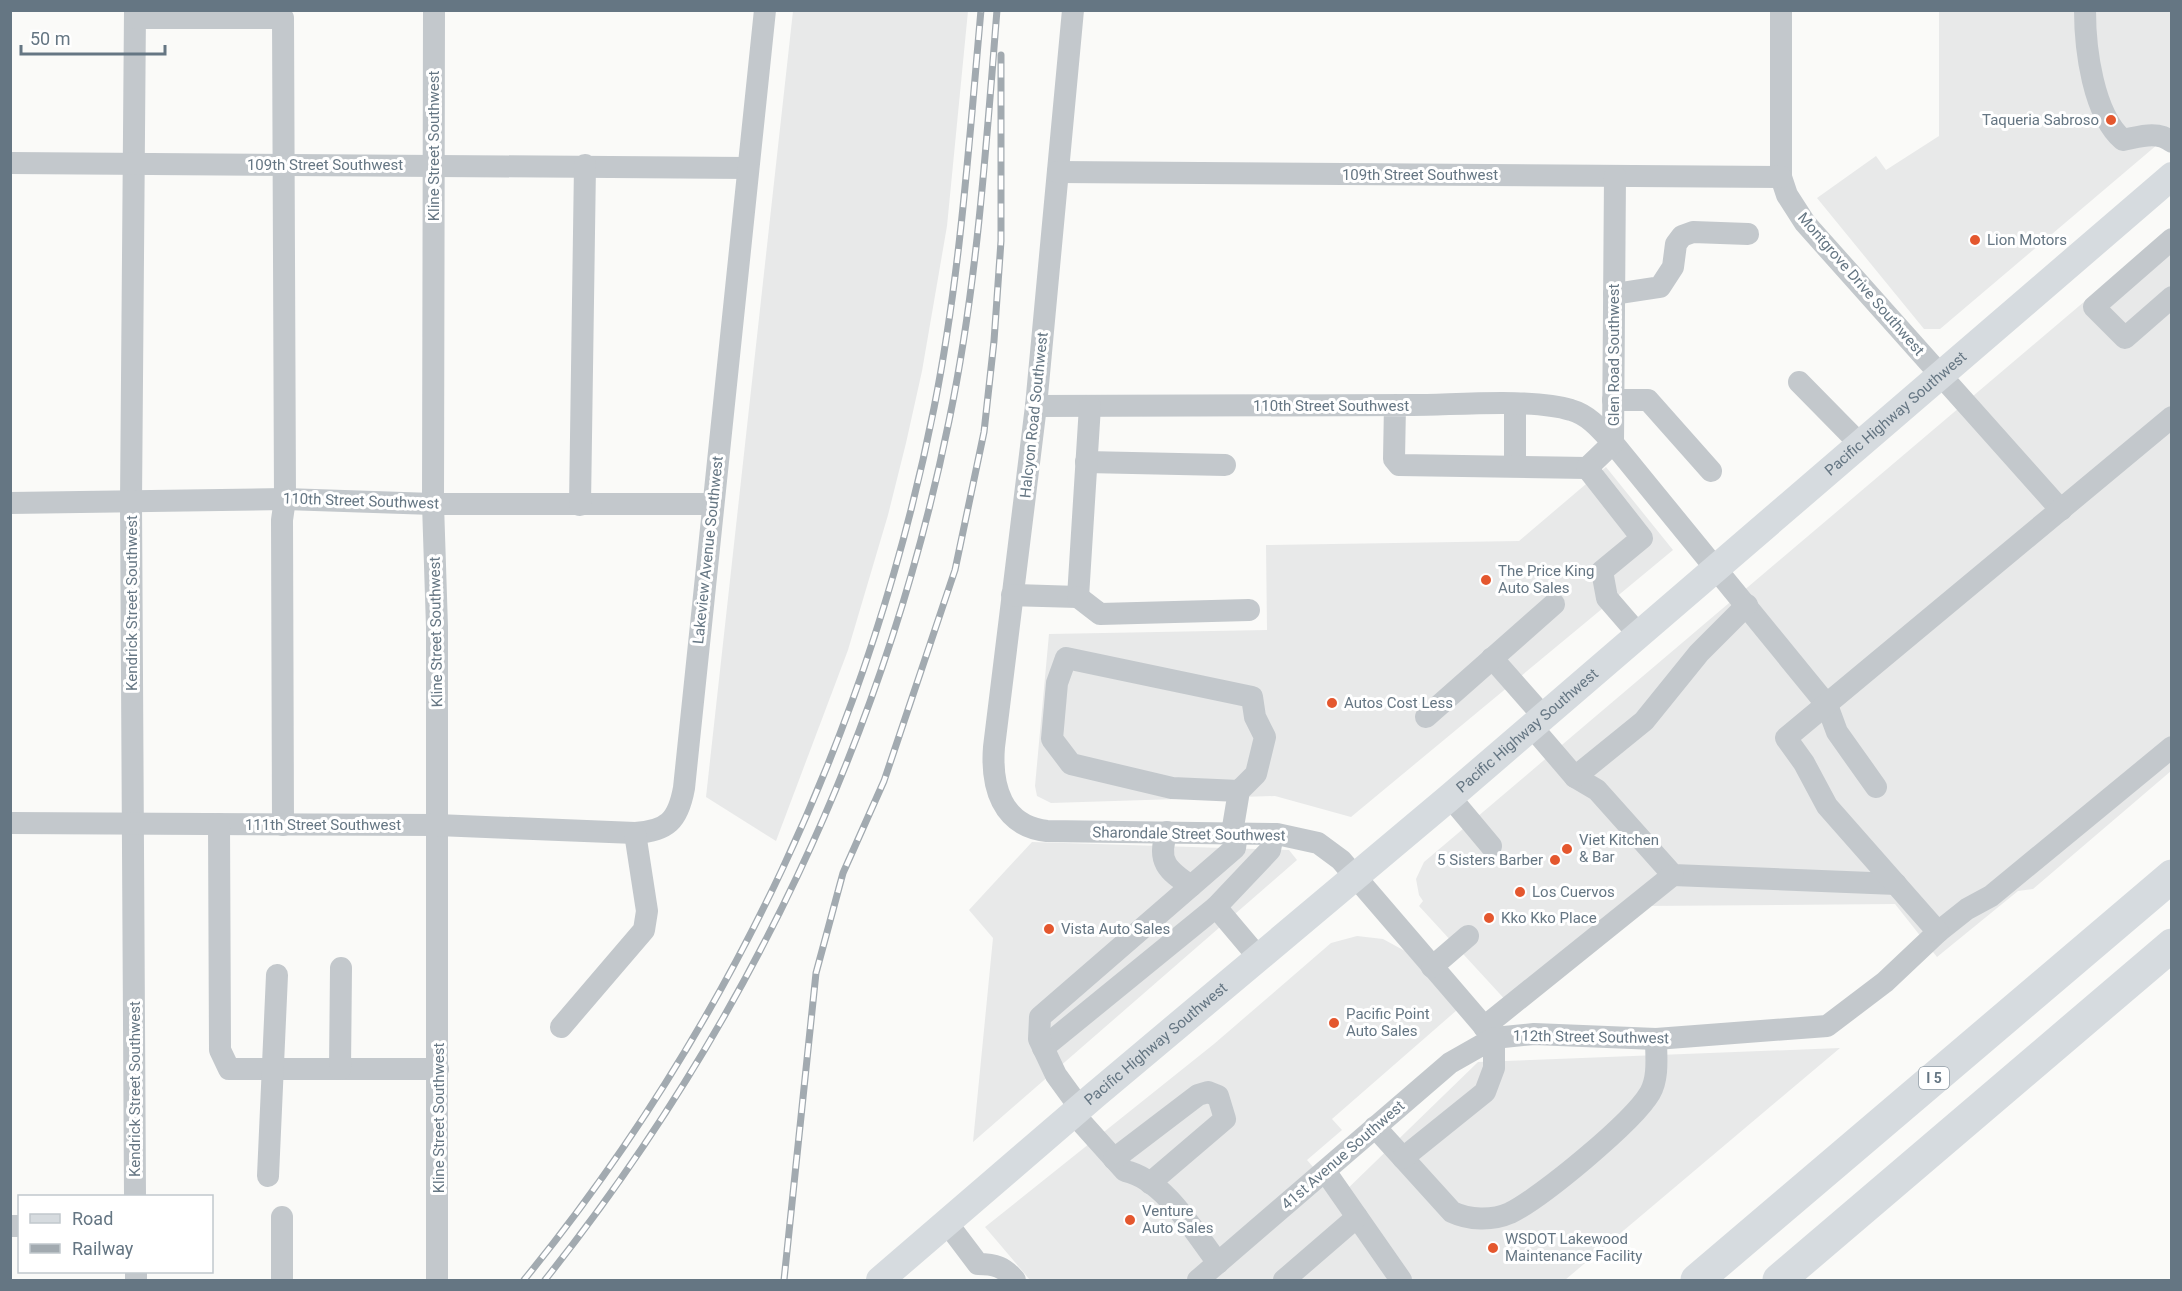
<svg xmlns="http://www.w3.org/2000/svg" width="2182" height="1291" viewBox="0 0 2182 1291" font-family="Roboto,sans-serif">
<rect width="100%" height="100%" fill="#fafaf8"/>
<g fill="#e8e9e9">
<path d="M 793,11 L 968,11 L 947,226 L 922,371 L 906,443 L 888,515 L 848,650 L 776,841 L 706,797 Z"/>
<path d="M 1939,11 L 2171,11 L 2171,133 L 1940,329 L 1924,329 L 1817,198 L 1876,156 L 1886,170 L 1939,136 Z"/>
<path d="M 2171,228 L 2171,771 L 2033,889 L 2018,891 L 1937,957 L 1895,904 L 1644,906 L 1510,1005 L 1419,906 L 1423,901 L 1419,895 L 1416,879 L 1424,862 Z"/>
<path d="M 1606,467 L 1673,550 L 1351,817 L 1275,796 L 1051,803 L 1037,796 L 1035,786 L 1049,634 L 1267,630 L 1266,545 L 1519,541 Z"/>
<path d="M 1032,842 L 1289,850 L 1297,860 L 973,1142 L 993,938 L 969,910 Z"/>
<path d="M 1357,936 L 1383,939 L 1405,951 L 1457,1010 L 1332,1119 L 1342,1130 L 1307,1160 L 1339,1197 L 1478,1062 L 1840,1048 L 1565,1280 L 1030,1280 L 985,1227 L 1214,1044 L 1331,943 Z"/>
</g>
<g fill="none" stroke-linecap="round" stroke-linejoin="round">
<g stroke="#c3c8cc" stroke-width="22">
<path d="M 135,10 L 131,503 L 135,1196"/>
<path d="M 434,10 L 433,504 L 437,627 L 437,1280"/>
<path d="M 1073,10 L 1036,406 L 994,747 C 991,785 1001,826 1047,831 L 1277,834 L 1318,843 L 1341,860 L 1494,1038 L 1534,1034 L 1656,1039 L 1827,1026 L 1885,982 L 1938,932 L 1967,909 L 1991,896 L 2172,747"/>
<path d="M 1781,10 L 1781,177 L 1787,195 L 1805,223 L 2061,510"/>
<path d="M 2085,10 C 2085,49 2093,114 2123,140 C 2139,137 2157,130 2172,142"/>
<path d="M 135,18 L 283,18 L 285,499 L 282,520 L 283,825"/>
<path d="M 10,163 L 748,168"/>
<path d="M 1058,172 L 1781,177"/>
<path d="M 1615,176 L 1613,443 L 1827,705 L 1837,732 L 1876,787"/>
<path d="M 2172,239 L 2094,307 L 2125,338 L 2172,297"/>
<path d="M 1614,294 L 1660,287 L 1673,267 L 1676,244 L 1682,236 L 1693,232 L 1748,234"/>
<path d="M 1799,382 L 1861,445"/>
<path d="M 1613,400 L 1648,400 L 1711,471"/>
<path d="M 1515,405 L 1515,466"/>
<path d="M 1036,406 C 1161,406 1287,406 1413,405 C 1454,405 1534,398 1571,410 C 1589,415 1601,430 1613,443 L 1587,468 L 1399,465 L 1394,459 L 1395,405"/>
<path d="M 1086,462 L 1225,465"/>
<path d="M 1587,468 L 1642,538 L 1602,571 L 1607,598 L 1639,635"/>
<path d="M 10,503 L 285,499 L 433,504 L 712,504"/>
<path d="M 580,505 L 585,165"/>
<path d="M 1012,595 L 1078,597 L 1090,406"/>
<path d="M 1078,597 L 1100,614 L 1249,610"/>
<path d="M 1492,658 L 1544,717"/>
<path d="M 1426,717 L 1554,604"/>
<path d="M 1532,727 L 1575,777 L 1597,790 L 1673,875 L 1896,884"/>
<path d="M 1575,777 L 1644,721 L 1699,653 L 1747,605"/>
<path d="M 1450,797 L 1491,846"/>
<path d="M 10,823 L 437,825 L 635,833 C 667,831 678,821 684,788 L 765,10"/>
<path d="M 219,824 L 220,1050 L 229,1069 L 438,1069"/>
<path d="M 1167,832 C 1156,861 1168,871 1191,886"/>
<path d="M 1232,833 L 1239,791 L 1256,774 L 1265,737 L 1255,717 L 1252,697 L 1066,658 L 1057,683 L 1052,739 L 1071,764 L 1172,788 L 1239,791"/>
<path d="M 1938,932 L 1827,806 L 1804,763 L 1786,738 L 2172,417"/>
<path d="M 1259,958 L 1216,907 L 1270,850 L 1273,834"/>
<path d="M 1432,967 L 1468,936"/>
<path d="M 561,1027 L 644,930 L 647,911 L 635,833"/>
<path d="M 1484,1027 L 1673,875"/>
<path d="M 1043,1048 L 1216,907"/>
<path d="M 340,1069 L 341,968"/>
<path d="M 1080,1108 L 1056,1075 L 1039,1039 L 1040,1017 L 1235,848 L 1237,833"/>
<path d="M 1073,1113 L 1125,1171 C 1164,1179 1195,1233 1218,1263"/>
<path d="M 1375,1127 L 1452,1212 C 1469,1220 1492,1221 1510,1213 C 1541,1198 1633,1122 1650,1093 C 1659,1077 1656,1056 1656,1039"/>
<path d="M 1114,1159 L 1198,1095 L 1208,1092 L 1218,1096 L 1225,1119 L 1150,1183"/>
<path d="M 1325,1171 L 1401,1280"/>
<path d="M 268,1176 L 277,975"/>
<path d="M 947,1223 L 978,1264 C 995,1264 1004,1267 1015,1280"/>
<path d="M 10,1226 L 20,1226"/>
<path d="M 136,1272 L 136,1280"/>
<path d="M 282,1280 L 282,1217"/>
<path d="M 1198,1280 L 1450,1063 L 1494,1038 L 1494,1068 L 1485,1092 L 1403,1158"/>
<path d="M 1284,1280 L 1357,1217"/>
</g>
<path stroke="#d6dbdf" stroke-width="28" id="s1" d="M 880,1280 L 1095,1095 L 1450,797 L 2172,176"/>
<g stroke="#d6dbdf" stroke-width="33">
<path d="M 1697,1280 L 2172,876"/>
<path d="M 1779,1280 L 2172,945"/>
</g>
<defs>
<g id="rail">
<path d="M 524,1280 C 729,1029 871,726 934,408 C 960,277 969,143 981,10"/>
<path d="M 545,1280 C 745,1029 885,736 949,421 C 977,286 986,148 997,10"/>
<path d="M 784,1280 L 816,973 L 843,873 L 884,781 L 955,570 L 984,432 L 994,341 L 1001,241 L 1001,55"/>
</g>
</defs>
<use href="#rail" stroke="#a2aab0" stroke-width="7"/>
<use href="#rail" stroke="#fff" stroke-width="4.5" stroke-dasharray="14" stroke-linecap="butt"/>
</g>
<g fill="#e4572e" stroke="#fff" stroke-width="2">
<circle cx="2111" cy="120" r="6"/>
<circle cx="1975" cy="240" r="6"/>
<circle cx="1486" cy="580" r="6"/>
<circle cx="1332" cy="703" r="6"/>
<circle cx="1567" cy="849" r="6"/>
<circle cx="1555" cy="860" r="6"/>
<circle cx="1520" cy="892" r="6"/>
<circle cx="1489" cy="918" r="6"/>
<circle cx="1049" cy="929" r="6"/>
<circle cx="1334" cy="1023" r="6"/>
<circle cx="1130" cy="1220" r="6"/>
<circle cx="1493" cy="1248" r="6"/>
</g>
<g text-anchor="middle" stroke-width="6" stroke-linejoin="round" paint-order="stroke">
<rect fill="#fff" stroke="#939fa8" stroke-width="1.5" x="1919" y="1067" width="30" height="22" rx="4.5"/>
<g font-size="14" font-weight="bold" fill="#657683">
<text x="1934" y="1083">I 5</text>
</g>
<g font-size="15" fill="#657683" stroke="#fff" text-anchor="start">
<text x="2099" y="125" text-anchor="end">Taqueria Sabroso</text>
<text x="1987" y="245">Lion Motors</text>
<text x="1498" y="576">The Price King<tspan x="1498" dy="17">Auto Sales</tspan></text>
<text x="1344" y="708">Autos Cost Less</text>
<text x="1579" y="845">Viet Kitchen<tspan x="1579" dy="17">&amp; Bar</tspan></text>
<text x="1543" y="865" text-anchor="end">5 Sisters Barber</text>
<text x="1532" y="897">Los Cuervos</text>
<text x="1501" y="923">Kko Kko Place</text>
<text x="1061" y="934">Vista Auto Sales</text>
<text x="1346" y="1019">Pacific Point<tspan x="1346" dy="17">Auto Sales</tspan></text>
<text x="1142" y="1216">Venture<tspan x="1142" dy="17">Auto Sales</tspan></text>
<text x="1505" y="1244">WSDOT Lakewood<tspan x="1505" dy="17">Maintenance Facility</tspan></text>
</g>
<g font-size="15" fill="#657683" stroke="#fff">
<text transform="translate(434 146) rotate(-90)" y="5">Kline Street Southwest</text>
<text x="325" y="170">109th Street Southwest</text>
<text x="1420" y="180">109th Street Southwest</text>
<text transform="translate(1861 284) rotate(49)" y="5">Montgrove Drive Southwest</text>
<text transform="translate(1614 355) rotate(-90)" y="5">Glen Road Southwest</text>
<text x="1331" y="411">110th Street Southwest</text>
<text dy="5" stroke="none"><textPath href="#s1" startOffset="1335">Pacific Highway Southwest</textPath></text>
<text transform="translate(1034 415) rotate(-84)" y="5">Halcyon Road Southwest</text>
<text transform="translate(361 501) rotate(2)" y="5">110th Street Southwest</text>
<text transform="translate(708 550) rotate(-84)" y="5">Lakeview Avenue Southwest</text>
<text transform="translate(132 603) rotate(-90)" y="5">Kendrick Street Southwest</text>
<text transform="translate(436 632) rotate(-91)" y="5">Kline Street Southwest</text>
<text dy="5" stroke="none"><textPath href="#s1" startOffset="849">Pacific Highway Southwest</textPath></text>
<text x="323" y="830">111th Street Southwest</text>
<text transform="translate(1189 834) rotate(1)" y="5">Sharondale Street Southwest</text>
<text transform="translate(1591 1037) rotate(1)" y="5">112th Street Southwest</text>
<text dy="5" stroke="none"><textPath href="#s1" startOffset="363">Pacific Highway Southwest</textPath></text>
<text transform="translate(135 1089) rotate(-90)" y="5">Kendrick Street Southwest</text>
<text transform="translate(439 1118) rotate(-90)" y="5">Kline Street Southwest</text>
<text transform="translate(1343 1155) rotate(-41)" y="5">41st Avenue Southwest</text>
</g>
</g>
<rect width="2182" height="1291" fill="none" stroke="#657683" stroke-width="24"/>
<rect x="18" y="1195" width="195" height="78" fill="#ffffff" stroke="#c1c8cd" stroke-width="1.5"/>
<rect x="30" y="1214" width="30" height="9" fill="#d6dbdf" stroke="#c1c8cd" stroke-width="1.5"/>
<text x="72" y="1225" font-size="18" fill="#657683">Road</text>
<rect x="30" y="1244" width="30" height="9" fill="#a2aab0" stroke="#c1c8cd" stroke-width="1.5"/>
<text x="72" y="1255" font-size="18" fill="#657683">Railway</text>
<path d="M21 45v9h144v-9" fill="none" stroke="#657683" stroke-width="3"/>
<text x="30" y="45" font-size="18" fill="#657683" stroke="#ffffff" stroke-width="4.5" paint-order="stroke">50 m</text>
</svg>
